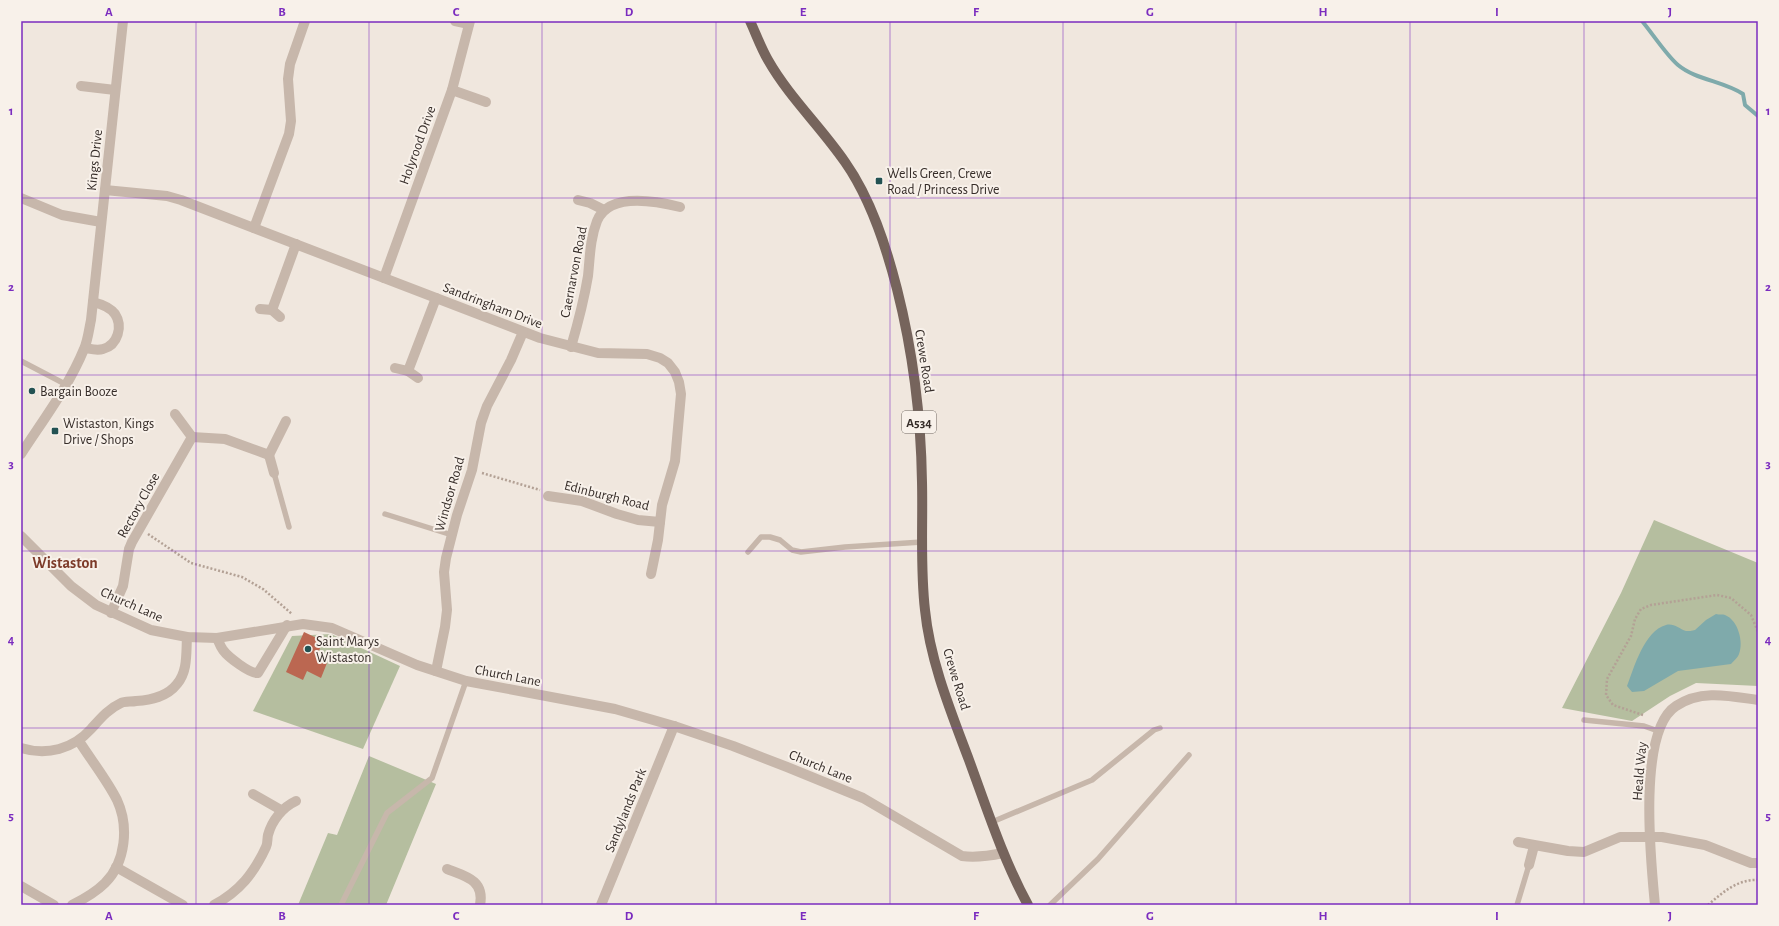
<svg xmlns="http://www.w3.org/2000/svg" width="1779" height="926" viewBox="0 0 1779 926" font-family="'Alegreya Sans',sans-serif">
<rect width="100%" height="100%" fill="#f0e7de"/>
<g fill="#b5be9f">
<path d="M 1654,520 L 1758,563 L 1758,686 L 1696,683 L 1670,696 L 1632,721 L 1562,708 L 1621,593 Z"/>
<path d="M 331,634 L 400,666 L 363,749 L 253,711 L 292,636 Z"/>
<path d="M 369,756 L 436,784 L 386,905 L 298,905 L 328,833 L 337,835 Z"/>
</g>
<path fill="#7faaab" d="M 1716,614 C 1719,615 1723,614 1725,615 C 1738,620 1744,642 1739,654 C 1738,657 1734,661 1731,664 L 1678,671 L 1644,691 L 1632,692 L 1627,686 C 1634,668 1644,631 1666,625 C 1674,623 1679,629 1686,631 C 1689,631 1692,631 1695,630 L 1706,620 Z"/>
<g fill="none" stroke-linecap="round" stroke-linejoin="round">
<path stroke="#7faaab" stroke-width="4" d="M 1642,21 C 1652,33 1667,56 1678,65 C 1696,80 1723,81 1743,94 L 1745,105 L 1758,116"/>
</g>
<path fill="#bb6751" d="M 304,632 L 323,641 L 316,658 L 327,663 L 321,678 L 307,671 L 303,680 L 286,672 Z"/>
<g fill="none" stroke-linecap="round" stroke-linejoin="round">
<g stroke="#b3a195" stroke-width="2.5" stroke-dasharray="2 2" stroke-linecap="butt">
<path d="M 482,473 L 540,490"/>
<path d="M 148,534 L 191,563 L 242,577 L 263,589 L 292,614"/>
<path d="M 1643,715 L 1613,705 L 1606,695 L 1607,679 L 1631,636 L 1635,619 L 1641,609 L 1651,605 L 1717,595 L 1731,598 L 1751,615 L 1758,632"/>
<path d="M 1708,905 C 1723,892 1738,879 1758,880"/>
</g>
<g stroke="#c7b7ab" stroke-width="5.5">
<path d="M 21,361 L 65,384"/>
<path d="M 274,473 L 289,527"/>
<path d="M 385,514 L 452,535"/>
<path d="M 748,552 L 761,537 L 770,537 L 780,540 L 792,550 L 801,552 L 845,547 L 922,542"/>
<path d="M 1584,720 L 1644,726 L 1658,731"/>
<path d="M 992,822 L 1092,780 L 1154,730 L 1160,728"/>
<path d="M 341,905 L 387,813 L 432,778 L 466,681"/>
<path d="M 1050,905 L 1098,859 L 1189,755"/>
<path d="M 1517,905 L 1529,865"/>
</g>
<g stroke="#c7b7ab" stroke-width="10">
<path d="M 455,21 L 469,24"/>
<path d="M 81,86 L 115,90"/>
<path d="M 452,90 L 486,102"/>
<path d="M 105,190 L 167,196 L 181,200 L 540,338 L 598,353 L 647,354 L 660,358 L 668,363 L 675,372 L 679,382 L 681,394 L 675,461 L 662,505 L 658,540 L 651,574"/>
<path d="M 21,198 L 62,215 L 101,222"/>
<path d="M 578,200 L 590,203 L 604,210"/>
<path d="M 254,228 L 289,134 L 291,121 L 288,79 L 290,64 L 305,21"/>
<path d="M 384,278 L 452,90 L 470,21"/>
<path d="M 260,309 L 272,310 L 280,317"/>
<path d="M 272,310 L 296,244"/>
<path d="M 571,347 C 578,323 584,300 588,276 C 590,257 590,239 597,221 C 609,192 656,201 680,207"/>
<path d="M 85,348 C 91,349 97,351 103,349 C 118,345 123,326 115,314 C 110,307 101,304 93,302"/>
<path d="M 395,368 L 408,371 L 418,378"/>
<path d="M 408,371 L 436,298"/>
<path d="M 175,414 L 192,437"/>
<path d="M 21,454 C 43,420 69,386 84,349 C 88,340 89,329 91,320 L 123,21"/>
<path d="M 269,455 L 274,473"/>
<path d="M 548,496 L 582,501 L 617,514 L 638,520 L 660,522"/>
<path d="M 111,613 L 123,586 L 129,549 L 132,542 L 192,437 L 225,439 L 269,455 L 286,421"/>
<path d="M 217,638 C 219,642 220,646 223,650 C 228,657 250,674 258,673 L 287,625"/>
<path d="M 436,671 L 445,627 L 447,610 L 444,572 L 446,558 L 457,515 L 472,470 L 481,423 L 487,406 L 511,360 L 523,332"/>
<path d="M 21,748 C 47,756 73,749 91,729 C 100,719 108,709 121,703 C 125,701 131,702 136,701 C 151,700 167,697 177,684 C 188,671 186,653 187,637"/>
<path d="M 253,794 L 281,810"/>
<path d="M 1518,842 L 1568,851 L 1584,852 L 1620,837 L 1662,837 L 1705,845 L 1751,863 L 1758,863"/>
<path d="M 1529,865 L 1534,846"/>
<path d="M 116,867 L 183,905"/>
<path d="M 447,869 C 465,876 485,880 480,905"/>
<path d="M 21,886 L 54,905"/>
<path d="M 72,905 C 84,899 96,892 105,883 C 126,862 129,826 117,800 C 107,780 91,760 79,741"/>
<path d="M 214,905 C 240,891 254,873 266,847 C 268,843 267,839 268,835 C 272,820 283,807 296,801"/>
<path d="M 601,905 L 674,726"/>
<path d="M 1655,905 C 1651,863 1637,731 1676,706 C 1701,689 1730,696 1758,700"/>
</g>
<path stroke="#c7b7ab" stroke-width="10" d="M 21,536 L 71,586 L 96,605 L 151,630 L 187,637 L 217,638 L 303,624 L 332,628 L 417,665 L 466,681 L 615,709 L 674,726 L 733,746 L 787,767 L 863,798 L 962,856 C 976,858 989,856 1003,853"/>
<path stroke="#76645c" stroke-width="10" d="M 750,21 C 756,34 761,48 768,60 C 789,97 821,127 845,162 C 871,199 886,246 897,289 C 913,352 921,417 922,482 C 923,525 920,567 925,610 C 930,661 951,712 969,760 C 987,809 1003,859 1028,905"/>
</g>
<path fill="none" stroke="#7b2cbf" stroke-width="1" stroke-opacity="0.55" d="M 196,21 L 196,905M 369,21 L 369,905M 542,21 L 542,905M 716,21 L 716,905M 890,21 L 890,905M 1063,21 L 1063,905M 1236,21 L 1236,905M 1410,21 L 1410,905M 1584,21 L 1584,905M 21,198 L 1758,198M 21,375 L 1758,375M 21,551 L 1758,551M 21,728 L 1758,728"/>
<g fill="#235253" stroke="#f8f1ea" stroke-width="1.5">
<rect x="875" y="177" width="8" height="8" rx="2"/>
<circle cx="32" cy="391" r="4"/>
<rect x="51" y="427" width="8" height="8" rx="2"/>
<circle cx="308" cy="649" r="4"/>
</g>
<g text-anchor="middle" stroke-width="4" stroke-linejoin="round" paint-order="stroke">
<rect fill="#f8f1ea" stroke="#706863" stroke-width="1" x="902" y="411" width="34" height="22" rx="3"/>
<g font-size="13" font-weight="bold" fill="#362d29">
<text x="919" y="427">A534</text>
</g>
<g font-size="14" fill="#362d29" stroke="#f8f1ea">
<text transform="translate(417 145) rotate(-70)" y="5">Holyrood Drive</text>
<text transform="translate(94 160) rotate(-84)" y="5">Kings Drive</text>
<text transform="translate(573 272) rotate(-79)" y="5">Caernarvon Road</text>
<text transform="translate(493 305) rotate(21)" y="5">Sandringham Drive</text>
<text transform="translate(925 361) rotate(81)" y="5">Crewe Road</text>
<text transform="translate(449 494) rotate(-74)" y="5">Windsor Road</text>
<text transform="translate(607 495) rotate(14)" y="5">Edinburgh Road</text>
<text transform="translate(138 505) rotate(-61)" y="5">Rectory Close</text>
<text transform="translate(132 604) rotate(24)" y="5">Church Lane</text>
<text transform="translate(508 675) rotate(11)" y="5">Church Lane</text>
<text transform="translate(957 679) rotate(73)" y="5">Crewe Road</text>
<text transform="translate(821 766) rotate(22)" y="5">Church Lane</text>
<text transform="translate(1639 771) rotate(-85)" y="5">Heald Way</text>
<text transform="translate(625 810) rotate(-68)" y="5">Sandylands Park</text>
</g>
<g font-size="14" fill="#362d29" stroke="#f8f1ea" text-anchor="start">
<text x="887" y="178">Wells Green, Crewe<tspan x="887" dy="16">Road / Princess Drive</tspan></text>
<text x="40" y="396">Bargain Booze</text>
<text x="63" y="428">Wistaston, Kings<tspan x="63" dy="16">Drive / Shops</tspan></text>
<text x="316" y="646">Saint Marys<tspan x="316" dy="16">Wistaston</tspan></text>
</g>
<g font-size="16" font-weight="bold" fill="#7d3b2a" stroke="#f8f1ea">
<text x="65" y="568">Wistaston</text>
</g>
</g>
<rect width="1779" height="926" fill="none" stroke="#f8f1ea" stroke-width="44"/>
<rect x="22" y="22" width="1735" height="882" fill="none" stroke="#7b2cbf" stroke-width="1.5"/>
<g font-size="13" text-anchor="middle" font-weight="bold" fill="#7b2cbf">
<text x="109" y="16">A</text>
<text x="282" y="16">B</text>
<text x="456" y="16">C</text>
<text x="629" y="16">D</text>
<text x="803" y="16">E</text>
<text x="976" y="16">F</text>
<text x="1150" y="16">G</text>
<text x="1323" y="16">H</text>
<text x="1497" y="16">I</text>
<text x="1670" y="16">J</text>
<text x="11" y="115">1</text>
<text x="1768" y="115">1</text>
<text x="11" y="291">2</text>
<text x="1768" y="291">2</text>
<text x="11" y="468">3</text>
<text x="1768" y="468">3</text>
<text x="11" y="644">4</text>
<text x="1768" y="644">4</text>
<text x="11" y="820">5</text>
<text x="1768" y="820">5</text>
<text x="109" y="920">A</text>
<text x="282" y="920">B</text>
<text x="456" y="920">C</text>
<text x="629" y="920">D</text>
<text x="803" y="920">E</text>
<text x="976" y="920">F</text>
<text x="1150" y="920">G</text>
<text x="1323" y="920">H</text>
<text x="1497" y="920">I</text>
<text x="1670" y="920">J</text>
</g>
</svg>
